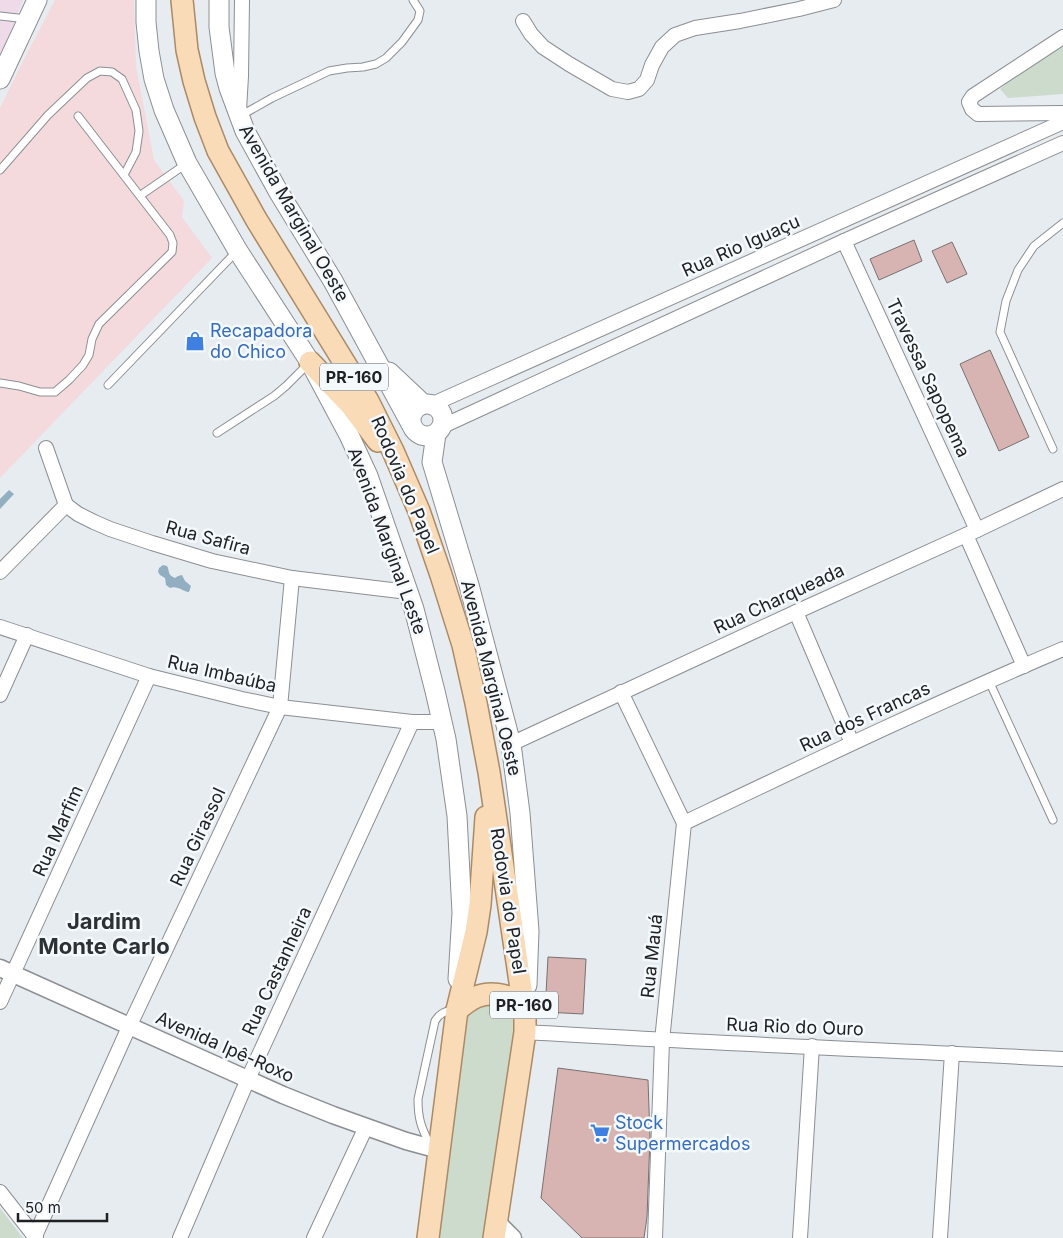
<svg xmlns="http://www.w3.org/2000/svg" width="1063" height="1238" viewBox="0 0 1063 1238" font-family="Inter,sans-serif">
<rect width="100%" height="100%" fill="#e7ecf0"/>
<path fill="#f4dadd" d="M 55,0 L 134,0 L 136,66 L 154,160 L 184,201 L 182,217 L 212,258 L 0,478 L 0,108 L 24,59 Z"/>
<path fill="#efdae9" d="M 0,0 L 23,0 L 0,58 Z"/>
<g fill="#ccdbcc">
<path d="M 1063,37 L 1063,94 L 1008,98 L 1000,89 Z"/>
<path d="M 487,1000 L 522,1011 L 489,1238 L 437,1238 L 469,1010 Z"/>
<path d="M 0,1208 L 23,1238 L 0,1238 Z"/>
</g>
<g fill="#92afc1">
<path d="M 9,490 L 14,494 L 0,509 L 0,499 Z"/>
<path d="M 163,565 L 167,566 C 170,571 167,575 175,578 L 178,576 L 182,575 L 185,581 L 191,586 L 189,592 C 182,591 177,585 170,588 L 166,585 L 165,578 L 160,575 L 158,572 L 159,568 Z"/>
</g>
<g fill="#d7b4b2" stroke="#777170">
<path d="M 914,240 L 922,261 L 879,280 L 870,259 Z"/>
<path d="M 952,242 L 967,274 L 947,283 L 932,251 Z"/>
<path d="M 990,350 L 1029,437 L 999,451 L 960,364 Z"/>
<path d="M 548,957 L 586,959 L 583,1014 L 545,1012 Z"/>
<path d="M 558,1068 L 648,1080 L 650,1137 L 647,1217 L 644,1238 L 582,1238 L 541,1198 Z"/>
</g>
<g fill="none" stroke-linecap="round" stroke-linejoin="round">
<defs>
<g id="service">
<path d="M 0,16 L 27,19"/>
<path d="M 240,116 L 272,98 L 329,71 L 347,68 L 363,67 L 376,64 L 386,58 L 402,42 L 418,20 L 420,11 L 413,0"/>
<path d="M 0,170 L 48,115 L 87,78 L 100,71 L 112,72 L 122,79 L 136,110 L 139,131 L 136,152 L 124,175"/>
<path d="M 141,195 L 186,164"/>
<path d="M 0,383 L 19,386 L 40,392 L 55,392 L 69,380 L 83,365 L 89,355 L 92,339 L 99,324 L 172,252 L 173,243 L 170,235 L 78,116"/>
<path d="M 108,385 L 237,251"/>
<path d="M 217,433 L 274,396 L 286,386 L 308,364"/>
<path d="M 1053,449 L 1000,332 L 1006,301 L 1018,270 L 1034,246 L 1063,223"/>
<path d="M 989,681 L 1053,820"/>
<path d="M 430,1145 C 421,1127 418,1119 418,1099 L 435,1021 C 440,1013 445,1011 454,1010"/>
</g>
<g id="minor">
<path d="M 523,21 L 531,34 L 543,47 L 569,64 L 612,89 L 628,92 L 639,89 L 647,80 L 652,65 L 662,47 L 675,35 L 695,28 L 740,21 L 799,9 L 834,0"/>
<path d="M 1063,37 L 973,96 L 969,102 L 972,109 L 978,114 L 1063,113"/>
<path d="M 239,110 L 241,76 L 242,0"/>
<path d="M 844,241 L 977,530"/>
<path d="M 433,404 L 1063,122"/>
<path d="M 443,426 L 844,241 L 1063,143"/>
<path d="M 46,448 L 66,505 L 78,514 L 94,522 L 110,529 L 152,543 L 212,561 L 292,578 L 408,592"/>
<path d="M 966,535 L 1024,666"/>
<path d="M 0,572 L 66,505"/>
<path d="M 796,612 L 852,743"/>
<path d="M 0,627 L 149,676 L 242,699 L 280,707 L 412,722 L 443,722"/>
<path d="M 621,692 L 684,823 L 662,1041 L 655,1238"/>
<path d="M 0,695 L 27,635"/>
<path d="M 511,744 L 796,612 L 977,530 L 1063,489"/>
<path d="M 684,823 C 810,763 935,703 1063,649"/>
<path d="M 0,1002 L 149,676"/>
<path d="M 525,1032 C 704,1043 884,1050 1063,1059"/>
<path d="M 0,1192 L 36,1238"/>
<path d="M 35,1236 L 129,1027 L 280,707 L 292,578"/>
<path d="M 180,1238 L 248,1079 L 412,722"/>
<path d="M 314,1238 L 366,1127"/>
<path d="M 800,1238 L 812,1046"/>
<path d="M 940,1238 L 952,1053"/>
</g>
<g id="tertiary">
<path d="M 0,968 L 283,1095 L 333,1115 L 406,1141 L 439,1150"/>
<path d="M 496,1221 L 513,1238"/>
</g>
<g id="secondary">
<path d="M 146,0 L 146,22 L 149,51 L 154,79 L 164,110 L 187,163 L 238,251 L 310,362 L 349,435 L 368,476 L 414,609 L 435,691 L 446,739 L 457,816 L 462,913 L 458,979"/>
<path d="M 219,0 L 219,27 L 225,73 L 229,88 L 245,131 L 278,191 L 333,281 L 411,424"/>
<path d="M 0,79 L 37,0"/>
<path d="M 389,372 L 423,404"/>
<circle cx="427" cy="420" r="16"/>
<path d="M 436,434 L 432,462 L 469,585 L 511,744 L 520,813 L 529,931 L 527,985"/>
</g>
<g id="primary">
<path d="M 182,0 L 187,50 L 194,81 L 205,117 L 218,151 L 256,219 L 368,401 L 393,451 L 419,511 L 441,575 L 463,645 L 476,703 L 489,772 L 525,1016 L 525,1032 L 494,1238"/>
<path d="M 310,362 L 350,404 L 378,441"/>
<path d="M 457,1010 C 463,1005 469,1000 476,997 C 488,992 508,993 517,1003 C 520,1007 523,1012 525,1016"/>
<path d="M 428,1238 L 457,1010 L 476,932 L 480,905 L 486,817"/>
</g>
</defs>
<use href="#service" stroke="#8b8f93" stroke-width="9"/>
<use href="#minor" stroke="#8b8f93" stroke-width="16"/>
<use href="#tertiary" stroke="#8b8f93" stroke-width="19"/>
<use href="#secondary" stroke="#8b8f93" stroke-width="21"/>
<use href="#primary" stroke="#ab8a65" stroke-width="24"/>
<use href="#service" stroke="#fff" stroke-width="7"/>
<use href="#minor" stroke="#fff" stroke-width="14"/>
<use href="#tertiary" stroke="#fff" stroke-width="16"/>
<use href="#secondary" stroke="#fff" stroke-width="19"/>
<use href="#primary" stroke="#fadbb8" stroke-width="21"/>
</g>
<defs>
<symbol id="shop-bare" viewBox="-9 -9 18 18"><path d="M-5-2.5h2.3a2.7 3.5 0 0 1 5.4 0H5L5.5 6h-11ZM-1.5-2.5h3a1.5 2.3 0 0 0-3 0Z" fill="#3f7fe0" stroke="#f4f9fd" stroke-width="2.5" paint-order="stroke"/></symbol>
<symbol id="supermarket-bare" viewBox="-9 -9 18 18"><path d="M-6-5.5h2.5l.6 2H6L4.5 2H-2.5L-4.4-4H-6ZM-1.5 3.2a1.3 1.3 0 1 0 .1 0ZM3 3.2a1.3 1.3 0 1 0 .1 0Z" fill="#3f7fe0" stroke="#f4f9fd" stroke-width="2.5" paint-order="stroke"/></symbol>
</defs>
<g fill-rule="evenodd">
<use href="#shop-bare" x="181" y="327" width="28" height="28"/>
<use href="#supermarket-bare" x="586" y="1119" width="28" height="28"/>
</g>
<g text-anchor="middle" stroke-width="5" stroke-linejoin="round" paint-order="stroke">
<g fill="#f4f9fd" stroke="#606264" stroke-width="1">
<rect x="320" y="363.5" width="68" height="27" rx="4"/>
<rect x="490" y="991.5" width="68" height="27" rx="4"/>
</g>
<g font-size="16" font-weight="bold" fill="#202123">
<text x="354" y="383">PR-160</text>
<text x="524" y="1011">PR-160</text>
</g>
<g font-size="18" fill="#202123" stroke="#f4f9fd">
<text transform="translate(294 213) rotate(60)" y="6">Avenida Marginal Oeste</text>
<text transform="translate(741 246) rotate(-24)" y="6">Rua Rio Iguaçu</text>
<text transform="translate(928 378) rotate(65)" y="6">Travessa Sapopema</text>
<text transform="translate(405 485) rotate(67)" y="6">Rodovia do Papel</text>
<text transform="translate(208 538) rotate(15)" y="6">Rua Safira</text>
<text transform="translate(387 541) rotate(70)" y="6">Avenida Marginal Leste</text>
<text transform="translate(779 599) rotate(-25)" y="6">Rua Charqueada</text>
<text transform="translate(222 674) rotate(13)" y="6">Rua Imbaúba</text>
<text transform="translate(491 678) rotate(76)" y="6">Avenida Marginal Oeste</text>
<text transform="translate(865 717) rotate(-25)" y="6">Rua dos Francas</text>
<text transform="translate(58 831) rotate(-66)" y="6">Rua Marfim</text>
<text transform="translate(198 837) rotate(-65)" y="6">Rua Girassol</text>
<text transform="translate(508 901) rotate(81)" y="6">Rodovia do Papel</text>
<text transform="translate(652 956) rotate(-84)" y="6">Rua Mauá</text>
<text transform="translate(277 971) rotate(-65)" y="6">Rua Castanheira</text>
<text transform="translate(795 1027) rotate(2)" y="6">Rua Rio do Ouro</text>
<text transform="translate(225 1047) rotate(24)" y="6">Avenida Ipê-Roxo</text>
</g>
<g font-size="18" fill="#366cbe" stroke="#f4f9fd" text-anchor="start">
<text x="210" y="337">Recapadora<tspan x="210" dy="21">do Chico</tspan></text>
<text x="615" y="1129">Stock<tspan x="615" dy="21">Supermercados</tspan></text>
</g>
<g font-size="22" font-weight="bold" fill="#2d3134" stroke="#f4f9fd">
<text x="104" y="929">Jardim<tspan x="104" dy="25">Monte Carlo</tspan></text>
</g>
</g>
<path d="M18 1213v8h89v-8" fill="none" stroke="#202123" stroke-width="2.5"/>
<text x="25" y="1213" font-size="15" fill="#202123" stroke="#f4f9fd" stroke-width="4" paint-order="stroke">50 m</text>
</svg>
